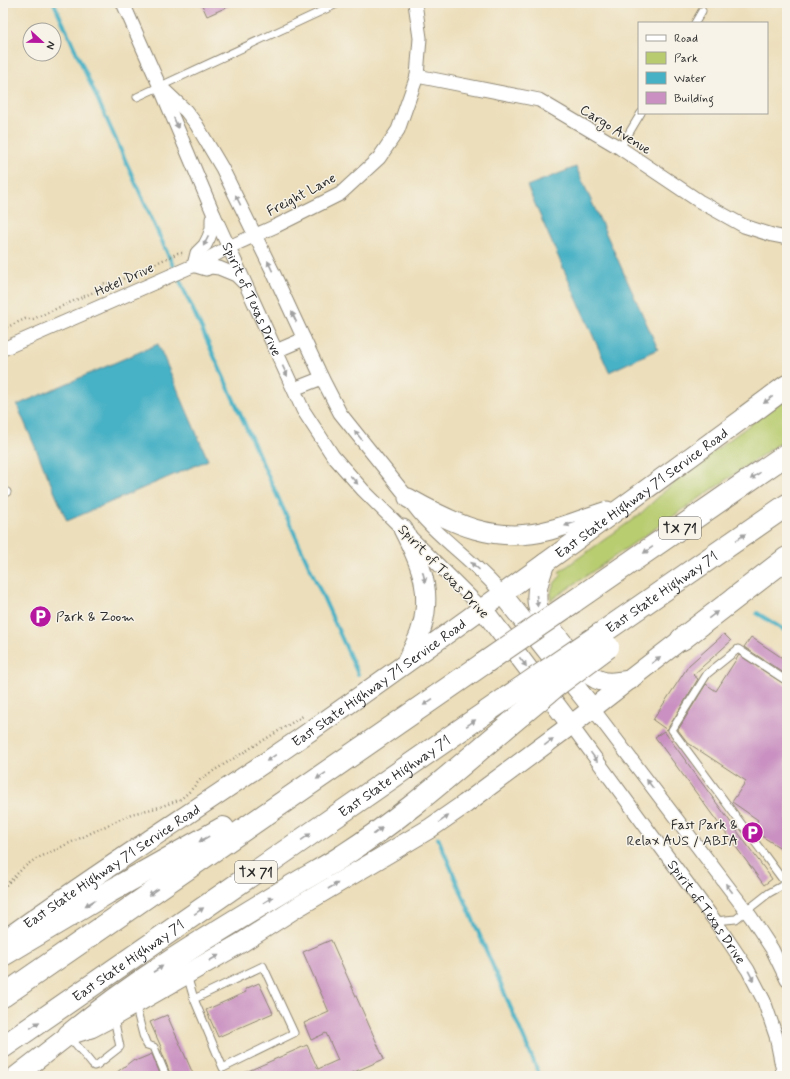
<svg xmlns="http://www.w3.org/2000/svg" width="790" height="1079" viewBox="0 0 790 1079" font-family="Mynerve,sans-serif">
<rect width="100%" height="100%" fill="#f7f3e8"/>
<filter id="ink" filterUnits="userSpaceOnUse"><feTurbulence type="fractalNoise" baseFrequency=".025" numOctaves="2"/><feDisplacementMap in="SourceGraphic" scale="8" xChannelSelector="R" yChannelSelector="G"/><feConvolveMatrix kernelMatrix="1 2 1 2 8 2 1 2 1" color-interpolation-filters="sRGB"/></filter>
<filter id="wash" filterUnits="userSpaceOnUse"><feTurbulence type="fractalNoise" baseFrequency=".012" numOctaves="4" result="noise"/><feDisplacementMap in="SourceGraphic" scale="16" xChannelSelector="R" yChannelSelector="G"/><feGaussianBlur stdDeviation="0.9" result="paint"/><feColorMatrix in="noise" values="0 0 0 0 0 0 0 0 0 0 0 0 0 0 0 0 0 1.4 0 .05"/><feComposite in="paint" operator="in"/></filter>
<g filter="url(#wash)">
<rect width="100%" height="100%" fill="#ecdeba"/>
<path fill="#b8cc6f" stroke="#727c4d" d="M 787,397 L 787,438 L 551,600 C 550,589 554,582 562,575 L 559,572 L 639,515 L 680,477 Z"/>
<g fill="#46b1c5" stroke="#386e78">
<path d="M 576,167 L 658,349 L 609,372 L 527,186 Z"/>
<path d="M 158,344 L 208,460 L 67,521 L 17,405 Z"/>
</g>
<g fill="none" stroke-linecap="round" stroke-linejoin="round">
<g stroke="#46b1c5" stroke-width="4">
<path d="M 54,3 L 358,674"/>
<path d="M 757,613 L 787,632"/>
<path d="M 438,838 L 540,1076"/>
</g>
</g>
<g id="blocks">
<g fill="#c990c1">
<path d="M 201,3 L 236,3 L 207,16 Z"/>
<path d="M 724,634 L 731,641 L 693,675 L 698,679 L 667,730 L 653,720 L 689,665 Z"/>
<path d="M 751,637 L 787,661 L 787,675 L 744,647 Z"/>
<path d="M 739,655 L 787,686 L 787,852 L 752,830 L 758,820 L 732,802 L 746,781 L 688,743 L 678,730 L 706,684 L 716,691 Z"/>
<path d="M 664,731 L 772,879 L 764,885 L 655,737 Z"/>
<path d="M 331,940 L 384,1059 L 345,1076 L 237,1076 L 307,1045 L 318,1069 L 338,1060 L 326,1033 L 311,1040 L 304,1023 L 329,1012 L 303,952 Z"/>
<path d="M 259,983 L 273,1013 L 218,1037 L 206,1010 L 246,992 L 245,989 Z"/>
<path d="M 167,1015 L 194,1076 L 171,1076 L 161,1050 L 162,1049 L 150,1022 Z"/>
<path d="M 152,1054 L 161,1076 L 112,1076 L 134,1059 L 135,1061 Z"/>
</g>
</g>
</g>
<g filter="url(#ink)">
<use href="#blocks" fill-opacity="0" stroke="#8c8472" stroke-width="1"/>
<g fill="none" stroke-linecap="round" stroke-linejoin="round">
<defs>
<g id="lane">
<path d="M 695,23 L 702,11"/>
<path d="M 137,97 L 339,3"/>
<path d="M 620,148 L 641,113"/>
<path d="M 3,494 L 7,492"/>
<path d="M 786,884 L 672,730 L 707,674 L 738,649 L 787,681"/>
<path d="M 715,921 L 736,919 L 769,893 L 787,883"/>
<path d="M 187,975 L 194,999 L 223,1068 L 294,1033 L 263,966 L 194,999"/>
<path d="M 135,1004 L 143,1035 L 147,1045 L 154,1047 L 166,1076"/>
<path d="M 70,1037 L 92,1064 L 94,1066 L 97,1065 L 120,1047 L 114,1018"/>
</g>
<g id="street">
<path id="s1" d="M 123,3 L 160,87 L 214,215 L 303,410 L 333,456 L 363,490 L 482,608"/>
<path d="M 417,76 L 539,100 L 620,148 L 699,201 L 744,226 L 772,235 L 787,238"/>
<path d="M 165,91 L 186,111 L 196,124 L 222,168 L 272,270 L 322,378 L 340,413 L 408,498 C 433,536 474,559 502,594"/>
<path d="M 194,265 L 197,253 L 205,245 L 209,237 L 212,228 L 212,219 L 214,215"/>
<path d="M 196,266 L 206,269 L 211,267 L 219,268 L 236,275 L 243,282"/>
<path d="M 3,349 L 204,261 L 229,247 L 276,226 L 340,194 L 379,158 L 398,130 L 417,76 L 420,38 L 415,3"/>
<path d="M 276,351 L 304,339"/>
<path d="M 294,389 L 322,378"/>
<path d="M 593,709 L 751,917 L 772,949 L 787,980"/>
<path id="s2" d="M 571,725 L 715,921 L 748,970 L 764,1001 L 776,1036 L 784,1076"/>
</g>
<g id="secondary">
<path d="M 408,498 C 454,524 495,545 550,530 C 569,525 588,517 607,511"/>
<path d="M 403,529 C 421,564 434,593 420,633 C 417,642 411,652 407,661"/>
<path d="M 545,563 C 539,581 533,595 540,614 L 586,672 C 601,685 611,683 630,680"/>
<path d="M 502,594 L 593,709"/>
<path d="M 482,608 L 571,725"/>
<path id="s3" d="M 3,941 C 100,870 203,806 302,737 C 452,632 600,523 748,415"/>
<path d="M 16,1076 L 69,1035 L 91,1028 L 114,1016 L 241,943 L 299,906 L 429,829 L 465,804 L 571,725 L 682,639"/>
</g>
<g id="highway">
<path d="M 748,415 L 787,386"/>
<path d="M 573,602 L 787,454"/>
<path id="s4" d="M 599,635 L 787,505"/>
<path d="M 682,639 L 787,558"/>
<path d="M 3,955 L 107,893 L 223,828"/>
<path d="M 3,996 L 483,664"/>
<path d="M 69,1035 C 139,977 215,933 292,886 C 310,875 328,866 344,855 C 408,814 464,762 522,714"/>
<path id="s5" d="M 3,1047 L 508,697"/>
</g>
</defs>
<use href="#lane" stroke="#8c8472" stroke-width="9"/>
<use href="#street" stroke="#8c8472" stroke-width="15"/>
<use href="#secondary" stroke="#8c8472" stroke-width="21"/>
<use href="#highway" stroke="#8c8472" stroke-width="24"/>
<g stroke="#8c8472" stroke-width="2.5" stroke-dasharray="1 3" stroke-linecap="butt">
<path d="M 3,329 L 25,319 L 33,319 L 96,291 C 107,281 99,284 114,283 L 178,253 L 185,253"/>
<path d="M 3,888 L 24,867 L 34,860 L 131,814 L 160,807 L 181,799 L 190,791 L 200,780 L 210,773 L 303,716"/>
</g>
<use href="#lane" stroke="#fff" stroke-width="7"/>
<use href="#street" stroke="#fff" stroke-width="13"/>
<use href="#secondary" stroke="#fff" stroke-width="19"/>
<use href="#highway" stroke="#fff" stroke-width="22"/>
<defs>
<g id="highway-bridge">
<path d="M 483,664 L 573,602"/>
<path d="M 508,697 L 599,635"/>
<path d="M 522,714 L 557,685 L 608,647"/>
</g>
</defs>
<use href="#highway-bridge" stroke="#8c8472" stroke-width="24" stroke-linecap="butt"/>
<use href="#highway-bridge" stroke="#fff" stroke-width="22"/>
</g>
<defs><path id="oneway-solid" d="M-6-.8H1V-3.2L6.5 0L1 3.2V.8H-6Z"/></defs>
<g fill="#a0a0a0">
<use href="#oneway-solid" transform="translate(176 123) rotate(67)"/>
<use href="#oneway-solid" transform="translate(238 200) rotate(-116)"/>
<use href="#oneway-solid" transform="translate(206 241) rotate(118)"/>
<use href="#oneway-solid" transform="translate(270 266) rotate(-115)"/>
<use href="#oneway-solid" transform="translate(294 317) rotate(-115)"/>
<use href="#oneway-solid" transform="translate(285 371) rotate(65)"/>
<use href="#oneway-solid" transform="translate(768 400) rotate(143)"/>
<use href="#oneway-solid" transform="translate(358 435) rotate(-129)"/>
<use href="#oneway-solid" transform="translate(755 476) rotate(145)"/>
<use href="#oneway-solid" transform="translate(354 480) rotate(48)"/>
<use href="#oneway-solid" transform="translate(570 524) rotate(160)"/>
<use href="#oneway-solid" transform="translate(741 537) rotate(-35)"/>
<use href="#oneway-solid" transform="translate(648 550) rotate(145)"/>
<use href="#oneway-solid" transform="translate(475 566) rotate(-139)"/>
<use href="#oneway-solid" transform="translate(424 577) rotate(76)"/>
<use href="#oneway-solid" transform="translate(537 601) rotate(85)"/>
<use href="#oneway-solid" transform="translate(713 615) rotate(-38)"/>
<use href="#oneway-solid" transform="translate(656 660) rotate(-38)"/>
<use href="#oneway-solid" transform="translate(523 662) rotate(53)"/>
<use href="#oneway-solid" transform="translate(428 702) rotate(146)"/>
<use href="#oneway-solid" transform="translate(471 723) rotate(-35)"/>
<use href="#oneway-solid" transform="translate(549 742) rotate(-37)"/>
<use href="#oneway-solid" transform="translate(594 757) rotate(54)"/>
<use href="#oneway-solid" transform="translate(271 758) rotate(145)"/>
<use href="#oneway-solid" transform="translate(321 776) rotate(146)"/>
<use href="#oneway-solid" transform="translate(650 784) rotate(-127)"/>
<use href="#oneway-solid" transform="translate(444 819) rotate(-34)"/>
<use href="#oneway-solid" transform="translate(378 831) rotate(-37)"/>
<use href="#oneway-solid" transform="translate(306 837) rotate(-35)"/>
<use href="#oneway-solid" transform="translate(204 839) rotate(151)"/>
<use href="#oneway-solid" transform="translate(333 886) rotate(-30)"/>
<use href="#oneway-solid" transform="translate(729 888) rotate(-127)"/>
<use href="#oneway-solid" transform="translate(153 892) rotate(145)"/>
<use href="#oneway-solid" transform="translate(268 900) rotate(-31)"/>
<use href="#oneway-solid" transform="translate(90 903) rotate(150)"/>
<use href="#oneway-solid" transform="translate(199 911) rotate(-35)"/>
<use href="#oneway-solid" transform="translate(214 958) rotate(-30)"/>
<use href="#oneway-solid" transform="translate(158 969) rotate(-33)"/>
<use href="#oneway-solid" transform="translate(751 976) rotate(62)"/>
<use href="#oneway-solid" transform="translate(35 1025) rotate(-35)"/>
</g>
</g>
<defs>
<symbol id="parking-disc" viewBox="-11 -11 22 22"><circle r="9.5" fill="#b5179e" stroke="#f7f3e8"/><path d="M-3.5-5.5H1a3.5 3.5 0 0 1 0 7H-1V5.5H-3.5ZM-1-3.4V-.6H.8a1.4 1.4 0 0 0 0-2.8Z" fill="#fff"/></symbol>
</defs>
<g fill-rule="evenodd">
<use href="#parking-disc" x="28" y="604" width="25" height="25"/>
<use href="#parking-disc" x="740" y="820" width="25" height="25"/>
</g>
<g text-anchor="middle" stroke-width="3" stroke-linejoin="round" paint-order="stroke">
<g fill="#f7f3e8" stroke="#686764" stroke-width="1">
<rect x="659" y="517" width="42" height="22" rx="3"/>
<rect x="235" y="861" width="42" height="22" rx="3"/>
</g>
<g font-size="13" font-weight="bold" fill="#2b2b2b">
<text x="680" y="533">TX 71</text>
<text x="256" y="877">TX 71</text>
</g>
<g font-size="14" fill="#2b2b2b" stroke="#f7f3e8">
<text transform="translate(616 129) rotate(32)" y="5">Cargo Avenue</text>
<text transform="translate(301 194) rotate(-28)" y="5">Freight Lane</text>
<text transform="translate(124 279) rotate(-24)" y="5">Hotel Drive</text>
<text dy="5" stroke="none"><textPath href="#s1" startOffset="323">Spirit of Texas Drive</textPath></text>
<text dy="5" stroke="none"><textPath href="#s3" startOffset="780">East State Highway 71 Service Road</textPath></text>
<text transform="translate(444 571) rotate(46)" y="5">Spirit of Texas Drive</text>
<text dy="5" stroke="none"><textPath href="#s4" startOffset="76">East State Highway 71</textPath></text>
<text dy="5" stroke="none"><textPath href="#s3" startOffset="456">East State Highway 71 Service Road</textPath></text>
<text dy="5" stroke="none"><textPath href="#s5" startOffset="476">East State Highway 71</textPath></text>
<text dy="5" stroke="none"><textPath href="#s3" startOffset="132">East State Highway 71 Service Road</textPath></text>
<text dy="5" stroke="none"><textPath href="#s2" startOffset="231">Spirit of Texas Drive</textPath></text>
<text dy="5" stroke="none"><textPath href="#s5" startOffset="152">East State Highway 71</textPath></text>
</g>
<g font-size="14" fill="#2b2b2b" stroke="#f7f3e8" text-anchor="start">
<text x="56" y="621">Park &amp; Zoom</text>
<text x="738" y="829" text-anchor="end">Fast Park &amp;<tspan x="738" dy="16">Relax AUS / ABIA</tspan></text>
</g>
</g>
<rect width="790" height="1079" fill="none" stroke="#f7f3e8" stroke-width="16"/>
<rect x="638" y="22" width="130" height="92" fill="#f7f3e8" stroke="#a5a39c"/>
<rect x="646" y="35" width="20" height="6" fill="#ffffff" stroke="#a5a39c"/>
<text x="674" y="42" font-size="12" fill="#2b2b2b">Road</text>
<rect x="646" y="52" width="20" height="12" fill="#b8cc6f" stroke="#a5a39c"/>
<text x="674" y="62" font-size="12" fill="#2b2b2b">Park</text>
<rect x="646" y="72" width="20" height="12" fill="#46b1c5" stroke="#a5a39c"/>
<text x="674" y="82" font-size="12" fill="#2b2b2b">Water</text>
<rect x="646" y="92" width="20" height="12" fill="#c990c1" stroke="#a5a39c"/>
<text x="674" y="102" font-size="12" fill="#2b2b2b">Building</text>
<g transform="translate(42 42) rotate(112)"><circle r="19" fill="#f7f3e8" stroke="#a5a39c"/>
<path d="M0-3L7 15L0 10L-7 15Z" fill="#b5179e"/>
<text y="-6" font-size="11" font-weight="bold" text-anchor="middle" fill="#2b2b2b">N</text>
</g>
</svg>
